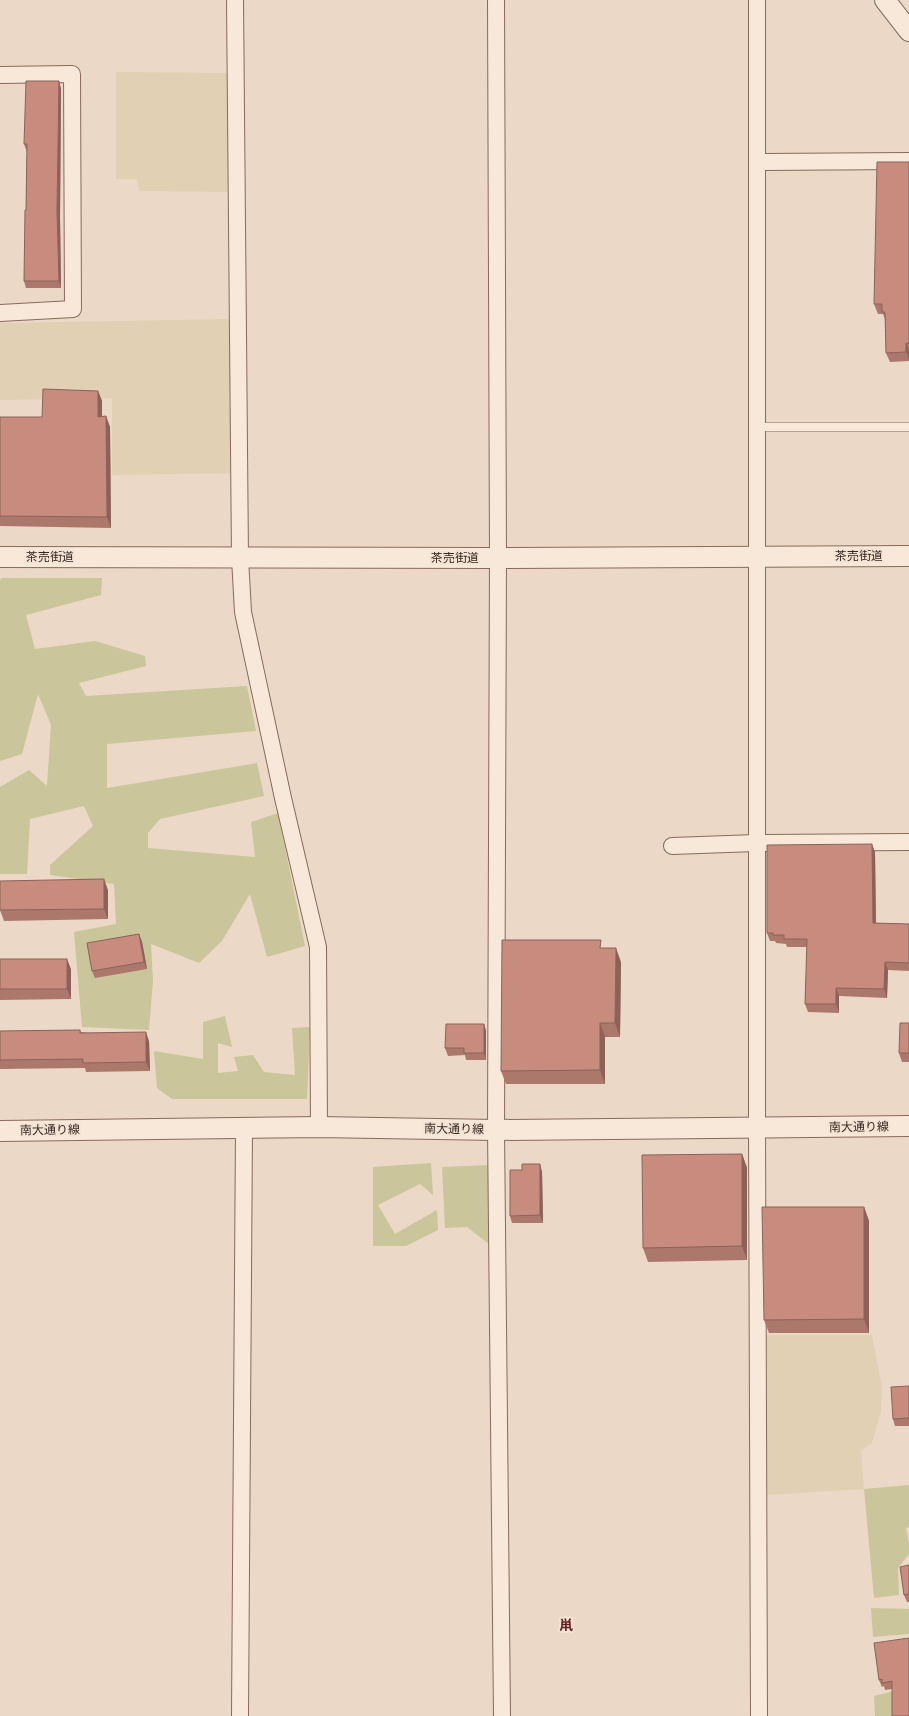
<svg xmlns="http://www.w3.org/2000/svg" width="909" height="1716" viewBox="0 0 909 1716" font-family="'Libre Baskerville','Noto Sans JP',serif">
<rect width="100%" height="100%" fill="#ecd8c6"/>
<g fill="#e1d0b4">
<path d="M 116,72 L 231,73 L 232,192 L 139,191 L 137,179 L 116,179 Z"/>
<path d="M 233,319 L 235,473 L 112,475 L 112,398 L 0,400 L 0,323 Z"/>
<path d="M 764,1335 L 872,1335 L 882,1388 L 881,1411 L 872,1443 L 861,1451 L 864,1489 L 766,1495 Z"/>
</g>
<g fill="#cac59a">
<path d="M 2,578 L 102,578 L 101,595 L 26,615 L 35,649 L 95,641 L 145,656 L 146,666 L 79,683 L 86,696 L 247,686 L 256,731 L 107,744 L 107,788 L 257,763 L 264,796 L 160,819 L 148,833 L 148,848 L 255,857 L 251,822 L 278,813 L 305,946 L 267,957 L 250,894 L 222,941 L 199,963 L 151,944 L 153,981 L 149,1030 L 82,1027 L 74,932 L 116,924 L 114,884 L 50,875 L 50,865 L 93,826 L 84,806 L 30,819 L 27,874 L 0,874 L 0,787 L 29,770 L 47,786 L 51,725 L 38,694 L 22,754 L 0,761 L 0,580 Z"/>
<path d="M 225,1016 L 232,1047 L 218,1043 L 218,1073 L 238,1071 L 234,1057 L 253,1055 L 264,1072 L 295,1075 L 292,1028 L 310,1027 L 307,1099 L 172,1099 L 157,1088 L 154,1051 L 203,1059 L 203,1022 Z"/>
<path d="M 431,1163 L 433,1195 L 420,1184 L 378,1205 L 395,1234 L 437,1210 L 438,1230 L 406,1246 L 373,1246 L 373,1167 Z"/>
<path d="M 490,1165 L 489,1244 L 467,1227 L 445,1228 L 442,1167 Z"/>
<path d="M 909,1485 L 909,1527 L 906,1528 L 909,1543 L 909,1554 L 898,1568 L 899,1595 L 874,1598 L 864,1489 Z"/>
<path d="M 871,1608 L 909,1609 L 909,1634 L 873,1637 Z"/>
<path d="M 909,1687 L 909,1716 L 875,1716 L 874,1696 Z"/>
</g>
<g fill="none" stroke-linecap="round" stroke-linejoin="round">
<defs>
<path id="service" d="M 757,427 L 909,427"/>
<g id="minor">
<path d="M 235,0 L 240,558 L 243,612 L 283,798 L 318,947 L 319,1127"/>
<path d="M 496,0 L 498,558 L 496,1130 L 502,1716"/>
<path d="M 757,0 L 757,1127 L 759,1716"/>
<path d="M 0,75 L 72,74 L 73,309 L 0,313"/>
<path d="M 757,162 L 909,161"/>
<path d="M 672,846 L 756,843 L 909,842"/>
<path d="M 240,1716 L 244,1128"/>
</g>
<g id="tertiary">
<path d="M 885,0 L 909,31"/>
<path d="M 0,557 L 498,558 L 909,556"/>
<path d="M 0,1131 L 319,1127 L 496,1130 L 909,1126"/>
</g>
</defs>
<use href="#service" stroke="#876a5c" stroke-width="9"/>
<use href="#minor" stroke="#876a5c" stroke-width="18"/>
<use href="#tertiary" stroke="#876a5c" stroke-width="22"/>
<use href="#service" stroke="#f7e8d9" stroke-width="8"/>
<use href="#minor" stroke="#f7e8d9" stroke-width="16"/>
<use href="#tertiary" stroke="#f7e8d9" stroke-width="20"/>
</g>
<g fill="#ac786c">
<path d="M 59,81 L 61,89 L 60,217 L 61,288 L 26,288 L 24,281 L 26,210 L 27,152 L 24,144 Z"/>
<path d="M 909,162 L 909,361 L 890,362 L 886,353 L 885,319 L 883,314 L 878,314 L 874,304 Z"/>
<path d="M 98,391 L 102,401 L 102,417 L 106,416 L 110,427 L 111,528 L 0,526 L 0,417 L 42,417 Z"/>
<path d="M 875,852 L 876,923 L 909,924 L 909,971 L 888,970 L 887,998 L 839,996 L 839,1013 L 808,1012 L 805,1004 L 807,947 L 787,947 L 786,944 L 776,943 L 775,941 L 770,941 L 767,933 Z"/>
<path d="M 108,890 L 108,919 L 4,921 L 0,910 Z"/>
<path d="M 139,934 L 142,942 L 147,969 L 95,978 L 92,971 Z"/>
<path d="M 603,948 L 621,962 L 620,1037 L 605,1037 L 605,1084 L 506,1084 L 501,1071 Z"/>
<path d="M 0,959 L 71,969 L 71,999 L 0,1000 Z"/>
<path d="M 909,1023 L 909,1062 L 902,1062 L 899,1053 Z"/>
<path d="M 484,1024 L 486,1031 L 486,1060 L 466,1060 L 465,1055 L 448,1056 L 445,1048 Z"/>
<path d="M 80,1030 L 81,1032 L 149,1041 L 150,1071 L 86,1072 L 85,1068 L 0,1069 L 0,1031 Z"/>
<path d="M 742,1154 L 747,1168 L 747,1260 L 648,1262 L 643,1248 Z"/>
<path d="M 540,1164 L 542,1172 L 543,1223 L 512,1223 L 510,1216 L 522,1170 Z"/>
<path d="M 864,1207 L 869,1221 L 869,1333 L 769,1333 L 764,1320 Z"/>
<path d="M 909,1386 L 909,1426 L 895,1426 L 893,1419 Z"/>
<path d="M 909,1565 L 909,1602 L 907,1602 L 904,1595 Z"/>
<path d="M 909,1638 L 892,1689 L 885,1690 L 884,1686 L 882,1687 L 879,1680 Z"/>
</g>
<g fill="#8c6258">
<path d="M 59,81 L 61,89 L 60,217 L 61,288 L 59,281 L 57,210 Z"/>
<path d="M 906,343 L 909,351 L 909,359 L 906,352 Z"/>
<path d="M 98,391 L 102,401 L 102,427 L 98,417 Z"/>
<path d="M 106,416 L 110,427 L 111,528 L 107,517 Z"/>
<path d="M 872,844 L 875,852 L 876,931 L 873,923 Z"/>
<path d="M 104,879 L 108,890 L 108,919 L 104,909 Z"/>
<path d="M 139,934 L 142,942 L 147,969 L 144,962 Z"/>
<path d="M 616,948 L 621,962 L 620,1037 L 615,1023 Z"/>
<path d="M 67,959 L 71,969 L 71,999 L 67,989 Z"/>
<path d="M 885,962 L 888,970 L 887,998 L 884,989 Z"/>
<path d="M 836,988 L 839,996 L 839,1013 L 836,1004 Z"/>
<path d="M 600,1023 L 605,1037 L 605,1084 L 600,1070 Z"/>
<path d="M 484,1024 L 486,1031 L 486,1060 L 484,1053 Z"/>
<path d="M 146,1032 L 149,1041 L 150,1071 L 146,1062 Z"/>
<path d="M 742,1154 L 747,1168 L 747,1260 L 742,1246 Z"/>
<path d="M 540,1164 L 542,1172 L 543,1223 L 540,1215 Z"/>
<path d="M 864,1207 L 869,1221 L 869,1333 L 864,1319 Z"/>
</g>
<g fill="#c88c7e" stroke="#8c6258">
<path d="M 26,81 L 59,81 L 57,210 L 59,281 L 24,281 L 25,210 L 26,210 L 27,144 L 24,144 Z"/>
<path d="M 877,162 L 909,162 L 909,343 L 906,343 L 906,352 L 886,353 L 885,312 L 882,312 L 882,304 L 874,304 Z"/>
<path d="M 43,389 L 98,391 L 98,417 L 106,416 L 107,517 L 0,516 L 0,417 L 42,417 Z"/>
<path d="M 872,844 L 873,923 L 909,924 L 909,963 L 885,962 L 884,989 L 836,988 L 836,1004 L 805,1004 L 807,939 L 784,939 L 784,935 L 773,935 L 773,933 L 767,933 L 767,845 Z"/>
<path d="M 104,879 L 104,909 L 0,910 L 0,881 Z"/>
<path d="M 139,934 L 144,962 L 92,971 L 87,943 Z"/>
<path d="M 502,940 L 601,940 L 600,948 L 616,948 L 615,1023 L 600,1023 L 600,1070 L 501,1071 Z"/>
<rect x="0" y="959" width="67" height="30"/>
<path d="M 900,1023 L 909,1023 L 909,1053 L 899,1053 Z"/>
<path d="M 446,1024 L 484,1024 L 484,1053 L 464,1053 L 464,1048 L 445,1048 Z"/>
<path d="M 80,1030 L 80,1033 L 146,1032 L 146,1062 L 83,1063 L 83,1059 L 0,1060 L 0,1031 Z"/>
<path d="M 742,1154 L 742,1246 L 643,1248 L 642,1155 Z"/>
<path d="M 522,1164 L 540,1164 L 540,1215 L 510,1216 L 510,1170 L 522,1170 Z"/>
<path d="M 762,1207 L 864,1207 L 864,1319 L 764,1320 Z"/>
<path d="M 909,1386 L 909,1418 L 893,1419 L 891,1387 Z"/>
<path d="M 909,1565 L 909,1594 L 904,1595 L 900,1567 Z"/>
<path d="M 909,1638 L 909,1716 L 892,1716 L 892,1681 L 882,1683 L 882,1679 L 879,1680 L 874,1643 Z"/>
</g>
<g text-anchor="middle" stroke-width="4" stroke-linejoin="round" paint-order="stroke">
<g font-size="12" fill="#382620" stroke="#f4e4d5">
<text x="859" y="560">茶売街道</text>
<text x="50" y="561">茶売街道</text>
<text x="455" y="562">茶売街道</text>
<text transform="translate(859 1127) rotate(-1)" y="4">南大通り線</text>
<text transform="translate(454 1129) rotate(1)" y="4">南大通り線</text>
<text transform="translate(50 1130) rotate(-1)" y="4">南大通り線</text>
</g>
<g font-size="14" font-weight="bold" fill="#622122" stroke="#f4e4d5">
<text x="566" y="1630">鼡</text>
</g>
</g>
</svg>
